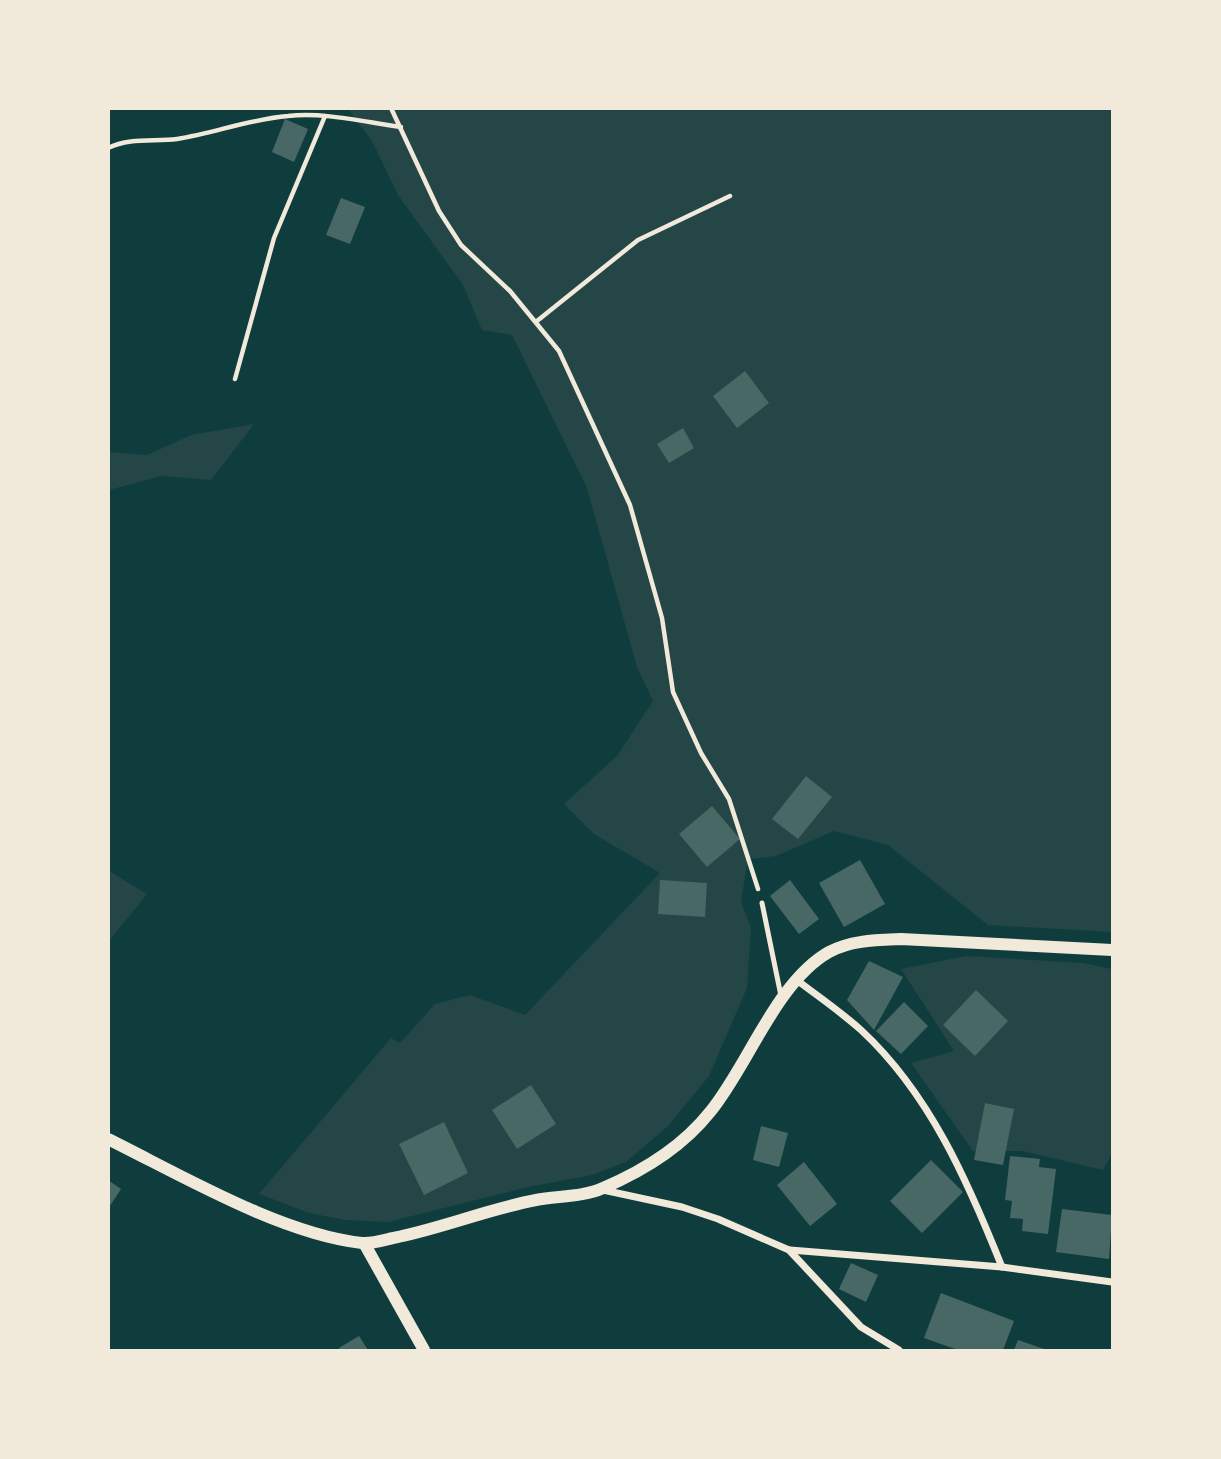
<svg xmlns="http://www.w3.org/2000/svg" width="1221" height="1459" viewBox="0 0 1221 1459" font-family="Cabin,sans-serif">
<rect width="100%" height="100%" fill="#0f3d3e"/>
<g fill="#244646">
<path d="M 348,109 L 1112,109 L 1112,932 L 988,925 L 888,845 L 834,831 L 776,856 L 748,859 L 741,902 L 751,928 L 747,988 L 709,1076 L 668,1126 L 626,1162 L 592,1175 L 528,1187 L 388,1222 L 345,1220 L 309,1213 L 259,1194 L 391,1038 L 400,1043 L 435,1004 L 470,995 L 525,1015 L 660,873 L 594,834 L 564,804 L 617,756 L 653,701 L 637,667 L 587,488 L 512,335 L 482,330 L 463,285 L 398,195 L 372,141 Z"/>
<path d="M 254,424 L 211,480 L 161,476 L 109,490 L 109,452 L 147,455 L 191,435 Z"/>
<path d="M 109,871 L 147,894 L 109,941 Z"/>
<path d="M 966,956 L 1083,963 L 1112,969 L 1112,1153 L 1103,1170 L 1022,1151 L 973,1151 L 911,1063 L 954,1051 L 901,969 Z"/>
</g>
<g fill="#486865">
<path d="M 285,119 L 308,129 L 294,162 L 272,152 Z"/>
<path d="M 341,198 L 365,207 L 350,244 L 326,235 Z"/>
<path d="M 745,371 L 769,403 L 737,428 L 713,396 Z"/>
<path d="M 683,428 L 694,448 L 669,463 L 657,444 Z"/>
<path d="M 806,776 L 832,797 L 798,839 L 772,819 Z"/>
<path d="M 712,806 L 740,839 L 707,867 L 679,834 Z"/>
<path d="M 860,860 L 885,904 L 844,927 L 819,883 Z"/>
<path d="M 660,880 L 707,883 L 705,917 L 658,914 Z"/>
<path d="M 790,880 L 819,919 L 799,934 L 770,896 Z"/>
<path d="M 869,961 L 903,977 L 874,1030 L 847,1000 Z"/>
<path d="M 976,990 L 1008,1021 L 975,1056 L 943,1025 Z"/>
<path d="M 904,1002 L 928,1026 L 901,1054 L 876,1031 Z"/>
<path d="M 531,1085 L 556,1124 L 517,1149 L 492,1110 Z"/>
<path d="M 985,1103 L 1014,1109 L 1003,1165 L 974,1160 Z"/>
<path d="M 444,1122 L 468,1173 L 424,1195 L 399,1144 Z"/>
<path d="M 761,1126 L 788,1133 L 779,1167 L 753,1160 Z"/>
<path d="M 1010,1156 L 1040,1159 L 1039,1167 L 1056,1169 L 1048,1234 L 1022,1231 L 1023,1219 L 1010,1218 L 1012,1201 L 1005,1200 Z"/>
<path d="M 931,1160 L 963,1192 L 922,1233 L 890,1201 Z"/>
<path d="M 804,1162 L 837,1204 L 810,1226 L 777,1185 Z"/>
<path d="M 108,1180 L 121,1189 L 108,1209 Z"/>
<path d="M 1062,1209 L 1112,1215 L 1109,1259 L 1056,1252 Z"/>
<path d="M 851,1263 L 878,1275 L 866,1302 L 839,1289 Z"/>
<path d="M 941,1293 L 1014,1321 L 1003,1350 L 958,1350 L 924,1338 Z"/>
<path d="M 359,1336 L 368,1350 L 340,1350 L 339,1348 Z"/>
<path d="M 1018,1340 L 1047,1350 L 1014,1350 Z"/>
</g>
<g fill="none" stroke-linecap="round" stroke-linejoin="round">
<g stroke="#f1e9da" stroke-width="4.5">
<path d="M 391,108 L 439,211 L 461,245 L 510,291 L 559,351 L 630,505 L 662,618 L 673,692 L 701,753 L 729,799 L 758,889"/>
<path d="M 108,148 C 130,137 155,142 177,139 C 215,133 250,119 288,116 C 325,112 364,122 401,127"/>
<path d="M 537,321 L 638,240 L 730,196"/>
<path d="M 235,379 L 274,238 L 325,116"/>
</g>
<path stroke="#f1e9da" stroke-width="5" d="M 762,903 L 781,996"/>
<g stroke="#f1e9da" stroke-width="7">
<path d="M 798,981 C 819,997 841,1012 861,1030 C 930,1094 968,1182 1002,1267"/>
<path d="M 603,1190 L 682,1207 L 718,1219 L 789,1250 L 861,1327 L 899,1350"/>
<path d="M 790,1250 L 1002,1267 L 1112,1282"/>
</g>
<g stroke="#f1e9da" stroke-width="12">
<path d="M 108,1139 C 181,1175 281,1234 362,1243 C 373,1244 387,1239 398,1237 C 445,1227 489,1209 536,1200 C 557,1196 584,1197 603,1188 C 643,1171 683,1146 710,1112 C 748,1066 776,982 829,952 C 851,940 878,940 901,939 L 1112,950"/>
<path d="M 364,1243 L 424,1350"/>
</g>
</g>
<rect width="1221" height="1459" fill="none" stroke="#f1e9da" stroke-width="220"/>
</svg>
